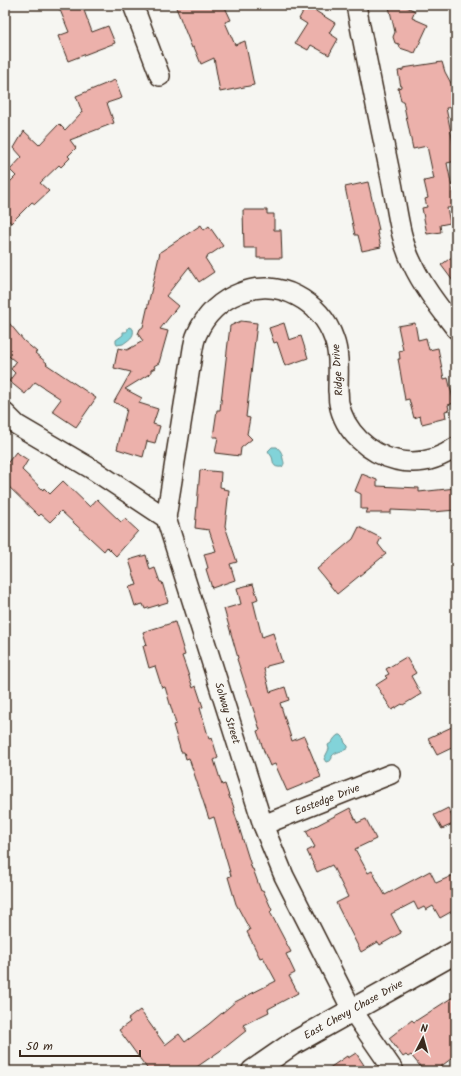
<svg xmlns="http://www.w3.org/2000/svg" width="461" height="1076" viewBox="0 0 461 1076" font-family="Kalam,sans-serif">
<rect width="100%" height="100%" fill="#f6f6f2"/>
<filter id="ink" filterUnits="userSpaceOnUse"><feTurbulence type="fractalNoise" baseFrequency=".025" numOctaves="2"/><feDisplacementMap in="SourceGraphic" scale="8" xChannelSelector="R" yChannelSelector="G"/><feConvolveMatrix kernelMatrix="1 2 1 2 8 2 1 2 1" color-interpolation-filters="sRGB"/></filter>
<g filter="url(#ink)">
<g fill="#82d3d9" stroke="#668f8e">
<path d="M 129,327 L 133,329 C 135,337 128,340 123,344 L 117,345 L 116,343 L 116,340 L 123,335 L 123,332 C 130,332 126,330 129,327 Z"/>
<path d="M 272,447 L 277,447 C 281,451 282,453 283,459 C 284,463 285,463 282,467 C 272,468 274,463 272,457 C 271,455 269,453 268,451 Z"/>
<path d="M 338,735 L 341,735 L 343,737 L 345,743 L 348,746 L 348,748 C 343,752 336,751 332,756 L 332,758 L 330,761 L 326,762 L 324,759 L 329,749 L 328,745 C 333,743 333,738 338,735 Z"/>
</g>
<g fill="#ecb1ab" stroke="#3b2a1e">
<path d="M 58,5 L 82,5 L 92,32 L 108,26 L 115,43 L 68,61 L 58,36 L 69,32 Z"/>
<path d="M 175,5 L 224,5 L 231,20 L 225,22 L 235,45 L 245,41 L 254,85 L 220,92 L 214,58 L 201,64 L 194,47 L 192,48 Z"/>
<path d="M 397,5 L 403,5 L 415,11 L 412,18 L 428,25 L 415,53 L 400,48 L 399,44 L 395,43 L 393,37 L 395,32 L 389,7 Z"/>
<path d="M 306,6 L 313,11 L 314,10 L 335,23 L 329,33 L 338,39 L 329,55 L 311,45 L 308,50 L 295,43 L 307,24 L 299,19 Z"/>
<path d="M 442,62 L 445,72 L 452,85 L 454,90 L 454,98 L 453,107 L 446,108 L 456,157 L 456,161 L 447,163 L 456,207 L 447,208 L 450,223 L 440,225 L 441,232 L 427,234 L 422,208 L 427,207 L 425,199 L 428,198 L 424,181 L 434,179 L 427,146 L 413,149 L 403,101 L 401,101 L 398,88 L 401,87 L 398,71 L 403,70 L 403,68 Z"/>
<path d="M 115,80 L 122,98 L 107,103 L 114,123 L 70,140 L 76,148 L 68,156 L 70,158 L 61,167 L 59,165 L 40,183 L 49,191 L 35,204 L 32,202 L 11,223 L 5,216 L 5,187 L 16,176 L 10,170 L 22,157 L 14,148 L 24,131 L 39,145 L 59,124 L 65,130 L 82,112 L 76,96 Z"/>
<path d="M 368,182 L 379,230 L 377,231 L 381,247 L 362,251 L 358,235 L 355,235 L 345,187 Z"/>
<path d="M 243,210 L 267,210 L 267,214 L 274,214 L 274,230 L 281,230 L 282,258 L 257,258 L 257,248 L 244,248 Z"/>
<path d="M 201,225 L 204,230 L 209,226 L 223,246 L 205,258 L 214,272 L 199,282 L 189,267 L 166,296 L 178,306 L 160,329 L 168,331 L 159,363 L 154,366 L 155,368 L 151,370 L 151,373 L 125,389 L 142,398 L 139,403 L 158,409 L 153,424 L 160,426 L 155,443 L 147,441 L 143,457 L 117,449 L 127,409 L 114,402 L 131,372 L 114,368 L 118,348 L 127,350 L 143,341 L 138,334 L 140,329 L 143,327 L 160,252 Z"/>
<path d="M 456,254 L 456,285 L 441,265 Z"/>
<path d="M 5,318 L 24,341 L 37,352 L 35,353 L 47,363 L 46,364 L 96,398 L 76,427 L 52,411 L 61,399 L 35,382 L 25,394 L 9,381 L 15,373 L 11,369 L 16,362 L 5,353 Z"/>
<path d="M 241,321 L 257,323 L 246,417 L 250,418 L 247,434 L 252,439 L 241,448 L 240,456 L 215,453 L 218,437 L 213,437 L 217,410 L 220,410 L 230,326 Z"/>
<path d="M 284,323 L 289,340 L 301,336 L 308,358 L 285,366 L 277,342 L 274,343 L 269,328 Z"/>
<path d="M 415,323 L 418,340 L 426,338 L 429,350 L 438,348 L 444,379 L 448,378 L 454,403 L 448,405 L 449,410 L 445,411 L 446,418 L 422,424 L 420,416 L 414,418 L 409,399 L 405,400 L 399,364 L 398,359 L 400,359 L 399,351 L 403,350 L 398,326 Z"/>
<path d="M 16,452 L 28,460 L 22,470 L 43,490 L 44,488 L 50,494 L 63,481 L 90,507 L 97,499 L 121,522 L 125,519 L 138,531 L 116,556 L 107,547 L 104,551 L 61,511 L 50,522 L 41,514 L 39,516 L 5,483 L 5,466 Z"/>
<path d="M 200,470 L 221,472 L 220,487 L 224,488 L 223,489 L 229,490 L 225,526 L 237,562 L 230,564 L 235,580 L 212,588 L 206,569 L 208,568 L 204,554 L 216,551 L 209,530 L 195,528 Z"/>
<path d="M 362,474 L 377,480 L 377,486 L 419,488 L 419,492 L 456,488 L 456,510 L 433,512 L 391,510 L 391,513 L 366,513 L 368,509 L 361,509 L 361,494 L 355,491 Z"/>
<path d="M 359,527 L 381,538 L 378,544 L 386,554 L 337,594 L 317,569 L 353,539 Z"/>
<path d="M 146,555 L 150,570 L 155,568 L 160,582 L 162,582 L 168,602 L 145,609 L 143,604 L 135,606 L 129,587 L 137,585 L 129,560 Z"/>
<path d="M 253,584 L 258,599 L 253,601 L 262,637 L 273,633 L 282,662 L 267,666 L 267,667 L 264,669 L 270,692 L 285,687 L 289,700 L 280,703 L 292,741 L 304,736 L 321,777 L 287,791 L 275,764 L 270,766 L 265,754 L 257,731 L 260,730 L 237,659 L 238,658 L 224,609 L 241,604 L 237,588 Z"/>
<path d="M 175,622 L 185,655 L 182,656 L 193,688 L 196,686 L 203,707 L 200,708 L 209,739 L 212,738 L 218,758 L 214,760 L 222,785 L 225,784 L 230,799 L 231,799 L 235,811 L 234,811 L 252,869 L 253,869 L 261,891 L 263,890 L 272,910 L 270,912 L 291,952 L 286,954 L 295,973 L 289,976 L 298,993 L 268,1009 L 269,1012 L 243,1025 L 247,1030 L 227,1046 L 191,1071 L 149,1071 L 119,1030 L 130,1022 L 128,1019 L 140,1010 L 165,1045 L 179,1034 L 185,1042 L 209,1024 L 235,1002 L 276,981 L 263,957 L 260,958 L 247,932 L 250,930 L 236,904 L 228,877 L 231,876 L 214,817 L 209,819 L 189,758 L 186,759 L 184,752 L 181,752 L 173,725 L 176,724 L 165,687 L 162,688 L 155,666 L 149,668 L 143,646 L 147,645 L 143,632 Z"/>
<path d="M 406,657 L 416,673 L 411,676 L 421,694 L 403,705 L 402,704 L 392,710 L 376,685 L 387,678 L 385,676 L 389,674 L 386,669 Z"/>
<path d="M 456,725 L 456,746 L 437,755 L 428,738 Z"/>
<path d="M 350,808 L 357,823 L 366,819 L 376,839 L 355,849 L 368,873 L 372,871 L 385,895 L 430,871 L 436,883 L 456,874 L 456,909 L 440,918 L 433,906 L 426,910 L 424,907 L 418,910 L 414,902 L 391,914 L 401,933 L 380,945 L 378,942 L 361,952 L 336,903 L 348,897 L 332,865 L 317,872 L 307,851 L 315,847 L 306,831 Z"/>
<path d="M 448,808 L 455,823 L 442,829 L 434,815 Z"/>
<path d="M 456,995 L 456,1055 L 435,1071 L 424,1071 L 411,1055 L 408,1057 L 406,1055 L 403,1057 L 389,1038 L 412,1020 L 414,1022 Z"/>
<path d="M 356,1053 L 364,1065 L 357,1070 L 357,1071 L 325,1071 L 347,1056 L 348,1058 Z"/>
</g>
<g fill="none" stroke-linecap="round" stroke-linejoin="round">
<defs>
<g id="street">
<path d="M 133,5 L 160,76"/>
<path d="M 356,5 C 367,63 379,120 391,178 C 397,206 399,237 412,263 C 423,287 440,308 456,329"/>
<path d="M 5,413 L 17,425 L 92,469 L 166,518 L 263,825 L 284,876 L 352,1010 L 394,1071"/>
<path d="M 166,518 L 192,355 C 193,348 194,340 197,334 C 205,315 221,300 240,293 C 278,277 321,301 334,339 C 340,355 338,374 338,391 C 339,395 338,399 339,403 C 344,431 369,454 396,460 C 418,465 438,460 456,447"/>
<path d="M 263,825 L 391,774"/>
</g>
<path id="secondary" d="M 253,1071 L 292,1044 L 456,952"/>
</defs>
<use href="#street" stroke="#3b2a1e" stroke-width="22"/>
<use href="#secondary" stroke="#3b2a1e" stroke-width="25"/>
<use href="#street" stroke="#f6f6f2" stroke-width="19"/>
<use href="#secondary" stroke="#f6f6f2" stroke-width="22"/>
</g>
</g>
<g text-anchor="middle" stroke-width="3" stroke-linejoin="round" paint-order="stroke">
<g font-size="11" fill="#3b2a1e" stroke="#f6f6f2">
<text transform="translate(337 370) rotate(-94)" y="4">Ridge Drive</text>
<text transform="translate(228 713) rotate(73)" y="4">Solway Street</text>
<text transform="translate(327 799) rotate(-21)" y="4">Eastedge Drive</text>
<text transform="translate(353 1009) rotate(-29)" y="4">East Chevy Chase Drive</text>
</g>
</g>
<rect width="461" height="1076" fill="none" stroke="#f6f6f2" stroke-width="20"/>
<rect x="10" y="10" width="441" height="1056" fill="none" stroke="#3b2a1e" stroke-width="1.5" filter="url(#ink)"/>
<g transform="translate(423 1038) rotate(6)" stroke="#f6f6f2" stroke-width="3" paint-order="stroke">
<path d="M0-3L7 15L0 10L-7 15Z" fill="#3b2a1e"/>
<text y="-6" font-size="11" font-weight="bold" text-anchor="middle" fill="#3b2a1e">N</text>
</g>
<path d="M20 1050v6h120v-6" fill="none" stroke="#3b2a1e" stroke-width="2"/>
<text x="26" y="1050" font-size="12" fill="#3b2a1e" stroke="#f6f6f2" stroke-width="3" paint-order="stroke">50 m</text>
</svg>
